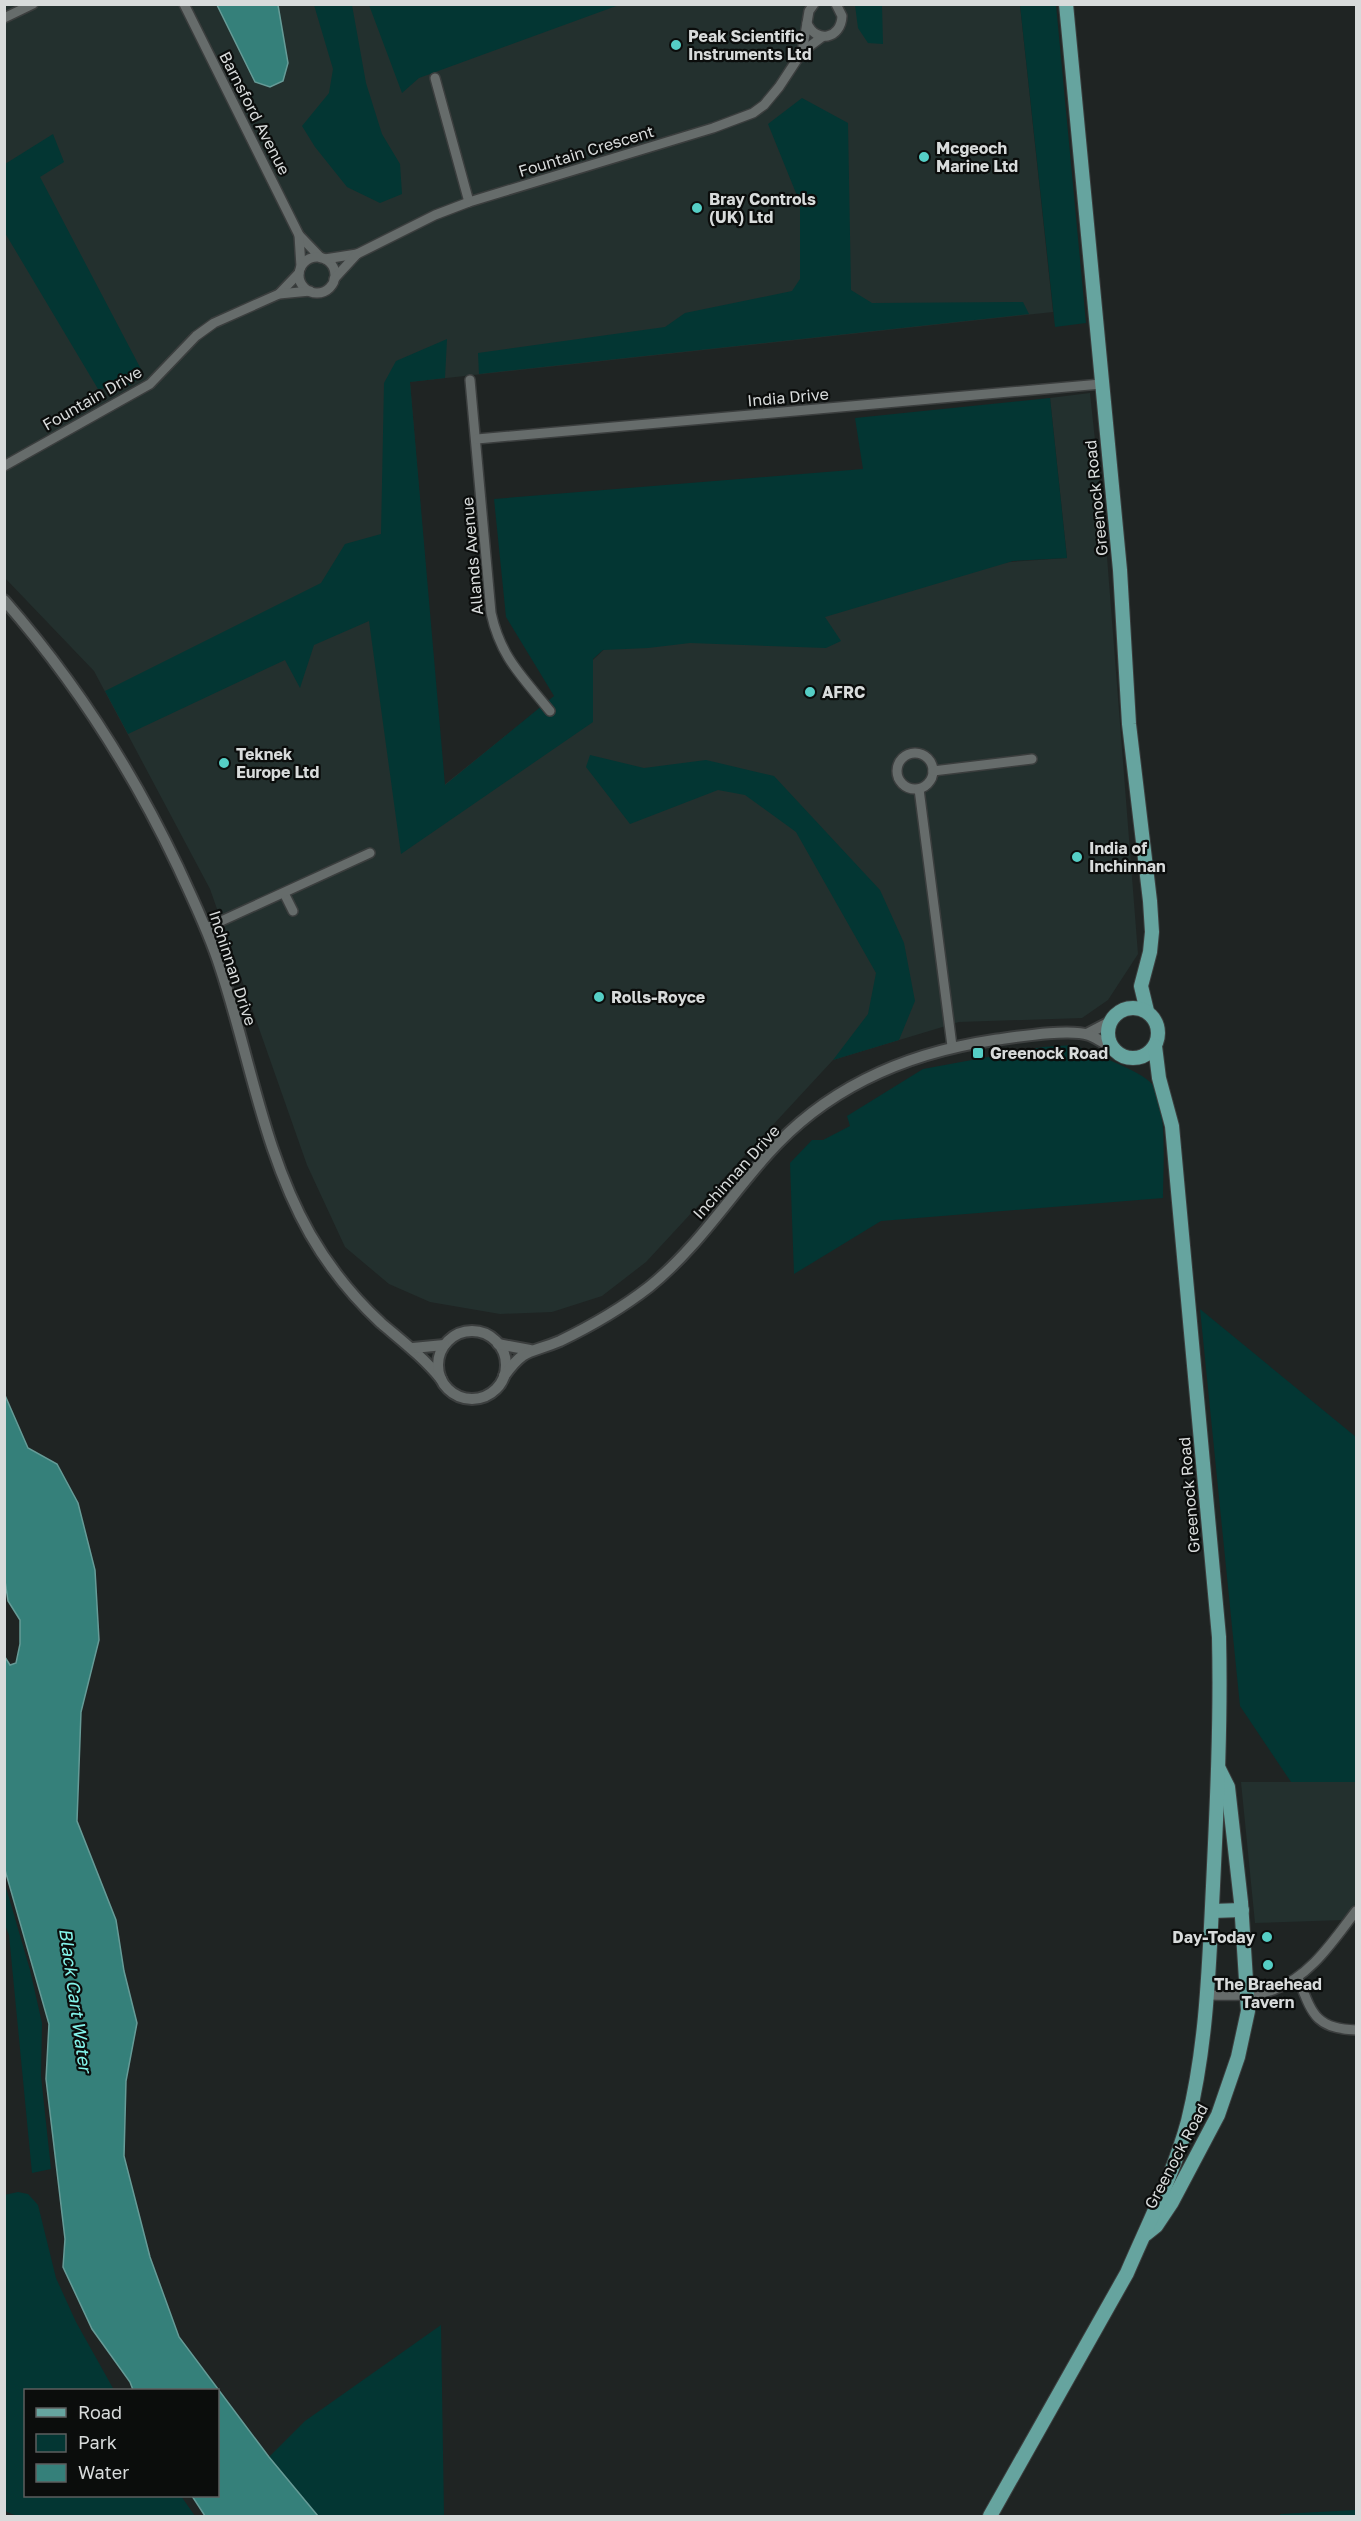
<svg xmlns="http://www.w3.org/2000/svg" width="1361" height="2521" viewBox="0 0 1361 2521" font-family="'Golos Text',sans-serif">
<rect width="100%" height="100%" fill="#1f2423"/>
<g fill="#23302e">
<path d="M 5,5 L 1020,5 L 1053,312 L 410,382 L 444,785 L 555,696 L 671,586 L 1067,558 L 1050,398 L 1090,393 L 1106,544 L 1138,954 L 1108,1000 L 1082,1018 L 959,1022 L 833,1060 L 646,1262 L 602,1296 L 552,1312 L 500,1314 L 430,1302 L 389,1284 L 345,1247 L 307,1165 L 210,889 L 94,671 L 5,578 Z"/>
<path d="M 1241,1782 L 1356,1782 L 1356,1903 L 1344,1920 L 1255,1923 Z"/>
</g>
<g fill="#033633">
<path d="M 314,5 L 352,5 L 366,83 L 382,134 L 400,164 L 402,194 L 380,203 L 347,187 L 315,147 L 302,126 L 329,93 L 333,69 Z"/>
<path d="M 369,5 L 619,5 L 419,78 L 402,93 Z"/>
<path d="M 855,5 L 882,5 L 883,44 L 868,43 L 858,28 Z"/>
<path d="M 1020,5 L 1056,5 L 1086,323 L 1055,327 Z"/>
<path d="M 802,98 L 848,123 L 851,290 L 872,303 L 1023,302 L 1029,314 L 479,374 L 478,353 L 665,327 L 685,313 L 792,291 L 800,279 L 800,203 L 768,124 Z"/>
<path d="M 53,134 L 64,162 L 40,177 L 143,373 L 131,385 L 98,389 L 5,233 L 5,164 Z"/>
<path d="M 447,339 L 445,378 L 410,382 L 445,785 L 554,696 L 506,617 L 494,499 L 863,469 L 855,418 L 1050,398 L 1067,558 L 1013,561 L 825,617 L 841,641 L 826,648 L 690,643 L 648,648 L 603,650 L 593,659 L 593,722 L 401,854 L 369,621 L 314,645 L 300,688 L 285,660 L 128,734 L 105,691 L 321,583 L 345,544 L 381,534 L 384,383 L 396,361 Z"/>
<path d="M 590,755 L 644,768 L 706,760 L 774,776 L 880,890 L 904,943 L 915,1001 L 899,1040 L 833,1060 L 868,1014 L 876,973 L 796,832 L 745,795 L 718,790 L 630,824 L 586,767 Z"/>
<path d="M 1074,1045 C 1090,1052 1143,1072 1152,1084 C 1168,1106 1163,1170 1163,1198 L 881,1221 L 794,1274 L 790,1163 L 812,1140 L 823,1140 L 850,1126 L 847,1116 L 923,1069 L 1043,1047 Z"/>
<path d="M 1200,1309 L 1356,1437 L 1356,1782 L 1291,1782 L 1240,1706 Z"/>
<path d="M 5,1884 L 30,1970 L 42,2023 L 41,2076 L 51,2169 L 32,2173 L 9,1935 L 5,1925 Z"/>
<path d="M 18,2192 L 28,2194 L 38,2205 L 56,2278 L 76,2322 L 114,2390 L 26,2390 L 26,2496 L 181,2496 L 195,2516 L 17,2516 L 7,2512 L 4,2507 L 4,2195 Z"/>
<path d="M 441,2325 L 444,2516 L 318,2516 L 269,2457 L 305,2421 Z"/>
<path d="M 1356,2510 L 1356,2516 L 1281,2516 L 1280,2514 Z"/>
</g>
<g fill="#35807a" stroke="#669b97" stroke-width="1.5">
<path d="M 217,5 L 278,5 L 288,63 L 283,81 L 270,87 L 255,82 Z"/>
<path d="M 4,1393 L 28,1448 L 57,1464 L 78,1503 L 95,1570 L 99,1640 L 81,1712 L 77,1821 L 116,1920 L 124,1971 L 137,2023 L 126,2081 L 124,2156 L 150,2257 L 179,2337 L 269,2457 L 318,2516 L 205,2516 L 192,2496 L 218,2496 L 218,2390 L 133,2390 L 130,2382 L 92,2329 L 63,2267 L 65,2239 L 46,2079 L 49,2024 L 5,1870 L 5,1657 L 10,1665 L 16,1663 L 20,1644 L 20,1620 L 8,1601 L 5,1581 Z"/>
</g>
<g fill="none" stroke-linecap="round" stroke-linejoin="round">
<defs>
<g id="minor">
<path d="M 184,4 L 299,235 L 321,258"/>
<path d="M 814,4 L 809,11 L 807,23 C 816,44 841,39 842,16 L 836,4"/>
<path d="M 4,18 L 33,4"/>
<path d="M 802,52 L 807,23"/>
<path d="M 435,78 L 469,202"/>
<path d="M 299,235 L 301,267"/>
<circle cx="317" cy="275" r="18"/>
<path d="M 325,259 L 357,254"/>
<path d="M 334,279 L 357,254 L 435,215 L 469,202 L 713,128 L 753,113 L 764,105 L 779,87 L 802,52 L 822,37"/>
<path d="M 279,294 L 299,273"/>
<path d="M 470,380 L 491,613 C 501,658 522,676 550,711"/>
<path d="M 477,439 L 1101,384"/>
<path d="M 4,466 L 150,384 L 196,336 L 214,323 L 279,294 L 310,291"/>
<circle cx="915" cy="771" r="18"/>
<path d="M 933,771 L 1032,759"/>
<path d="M 919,789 L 952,1046"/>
<path d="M 284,893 L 293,911"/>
<path d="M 206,928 L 370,853"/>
<path d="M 1298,1978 C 1312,2013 1315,2029 1356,2030"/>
<path d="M 1207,1995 C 1228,1995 1253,1997 1273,1990 C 1310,1977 1333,1941 1356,1911"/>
</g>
<g id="tertiary">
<path d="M 4,600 C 75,681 132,770 178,867 C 193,900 209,932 220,967 C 250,1057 263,1151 310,1234 C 329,1267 353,1297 381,1323 C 402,1341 423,1357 441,1379"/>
<path d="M 1087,1034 L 1110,1022"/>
<circle cx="472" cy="1365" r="34"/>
<path d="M 498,1344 L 530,1350"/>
<path d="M 413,1348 L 444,1345"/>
<path d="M 504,1376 C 526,1346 530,1354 560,1341 C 591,1326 622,1308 649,1287 C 695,1250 728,1199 767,1155 C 826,1088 907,1053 994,1040 C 1016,1037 1069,1028 1089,1035 C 1097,1038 1105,1044 1113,1048"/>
</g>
<g id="primary">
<path d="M 1066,4 L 1120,570 L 1129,724 L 1150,901 L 1152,932 L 1150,952 L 1141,986 L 1147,1011"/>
<circle cx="1133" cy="1033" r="25"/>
<path d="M 1212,1911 L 1242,1910"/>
<path d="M 1146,2234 L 1156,2226 L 1172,2202 L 1218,2115 L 1238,2057 L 1248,2011 L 1241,1902 L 1228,1787 L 1219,1769"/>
<path d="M 990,2516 L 1127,2273 C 1148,2224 1174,2173 1188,2121 C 1207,2044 1209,1965 1213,1886 C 1217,1803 1221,1720 1219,1637 L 1172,1126 L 1159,1078 L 1155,1046"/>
</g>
</defs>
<use href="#minor" stroke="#3b3e3e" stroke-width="12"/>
<use href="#tertiary" stroke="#3b3e3e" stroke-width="14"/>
<use href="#primary" stroke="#3b3e3e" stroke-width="16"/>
<use href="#minor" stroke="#666c6b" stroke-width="9"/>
<use href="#tertiary" stroke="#666c6b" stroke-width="10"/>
<use href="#primary" stroke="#66a49f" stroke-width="14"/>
</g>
<g fill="#55cec5" stroke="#0b0d0c" stroke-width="2">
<circle cx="676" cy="45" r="6"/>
<circle cx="924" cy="157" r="6"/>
<circle cx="697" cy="208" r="6"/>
<circle cx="810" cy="692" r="6"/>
<circle cx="224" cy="763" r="6"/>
<circle cx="1077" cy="857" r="6"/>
<circle cx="599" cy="997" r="6"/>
<rect x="972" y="1047" width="12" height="12" rx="3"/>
<circle cx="1267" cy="1937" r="6"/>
<circle cx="1268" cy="1965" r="6"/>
</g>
<g text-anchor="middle" stroke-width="4.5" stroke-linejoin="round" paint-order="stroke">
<g font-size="16" font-weight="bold" fill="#d8dbdb" stroke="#0b0d0c" text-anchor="start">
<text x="688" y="42">Peak Scientific<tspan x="688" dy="18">Instruments Ltd</tspan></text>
<text x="936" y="154">Mcgeoch<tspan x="936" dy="18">Marine Ltd</tspan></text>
<text x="709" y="205">Bray Controls<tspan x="709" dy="18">(UK) Ltd</tspan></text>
<text x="822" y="698">AFRC</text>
<text x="236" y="760">Teknek<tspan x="236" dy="18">Europe Ltd</tspan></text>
<text x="1089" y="854">India of<tspan x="1089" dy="18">Inchinnan</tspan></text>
<text x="611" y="1003">Rolls-Royce</text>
<text x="990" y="1059">Greenock Road</text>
<text x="1255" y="1943" text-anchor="end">Day-Today</text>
<text x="1268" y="1990" text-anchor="middle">The Braehead<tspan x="1268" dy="18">Tavern</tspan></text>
</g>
<g font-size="16" fill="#d8dbdb" stroke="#0b0d0c">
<text transform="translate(255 113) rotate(63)" y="6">Barnsford Avenue</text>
<text transform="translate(586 151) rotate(-17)" y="6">Fountain Crescent</text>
<text transform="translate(788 397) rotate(-5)" y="6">India Drive</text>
<text transform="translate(92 398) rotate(-30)" y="6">Fountain Drive</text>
<text transform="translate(1096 498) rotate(-96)" y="6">Greenock Road</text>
<text transform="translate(472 556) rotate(-95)" y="6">Allands Avenue</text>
<text transform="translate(233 968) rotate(72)" y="6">Inchinnan Drive</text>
<text transform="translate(736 1172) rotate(-48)" y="6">Inchinnan Drive</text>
<text transform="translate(1189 1495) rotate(-95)" y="6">Greenock Road</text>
<text transform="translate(1176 2156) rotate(-62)" y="6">Greenock Road</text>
</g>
<g font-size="18" font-style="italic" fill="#85f5ec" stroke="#0b0d0c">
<text transform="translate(75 2000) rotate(82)" y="6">Black Cart Water</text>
</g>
</g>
<rect width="1361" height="2521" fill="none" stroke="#d8dbdb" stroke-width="12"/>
<rect x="24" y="2389" width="195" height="108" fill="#0b0d0c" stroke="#5d5f5f" stroke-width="1.5"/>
<rect x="36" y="2408" width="30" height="9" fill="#66a49f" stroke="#5d5f5f" stroke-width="1.5"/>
<text x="78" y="2419" font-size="18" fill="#d8dbdb">Road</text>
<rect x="36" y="2434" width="30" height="18" fill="#033633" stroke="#5d5f5f" stroke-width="1.5"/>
<text x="78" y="2449" font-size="18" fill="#d8dbdb">Park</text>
<rect x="36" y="2464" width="30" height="18" fill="#35807a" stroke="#5d5f5f" stroke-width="1.5"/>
<text x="78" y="2479" font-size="18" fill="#d8dbdb">Water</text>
</svg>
